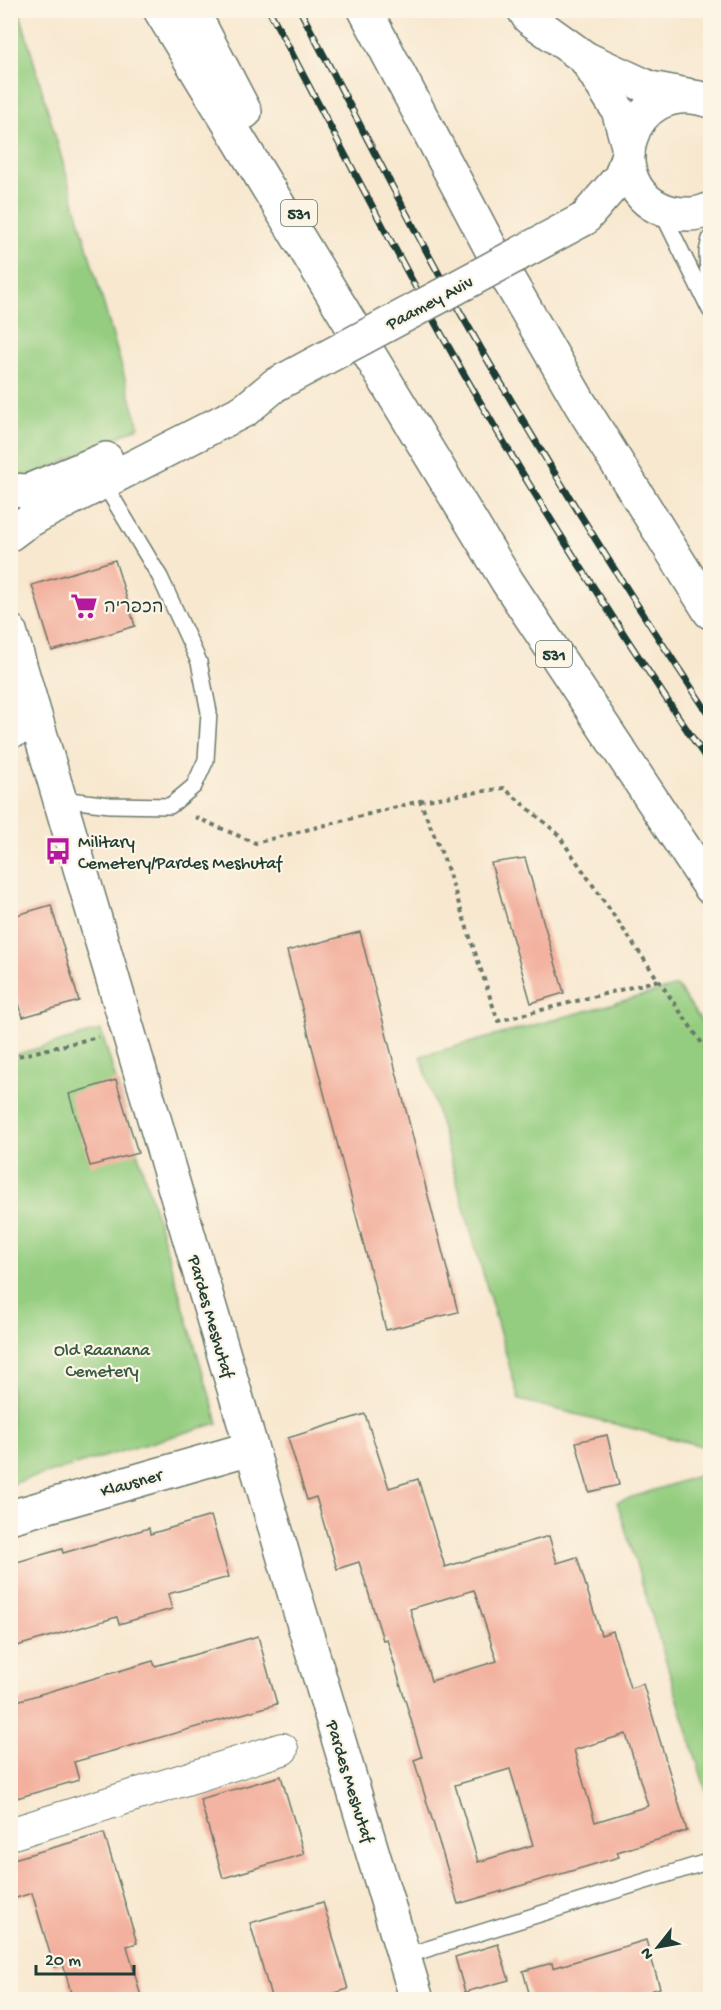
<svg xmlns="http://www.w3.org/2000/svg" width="721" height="2010" viewBox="0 0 721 2010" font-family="'Gochi Hand','Playpen Sans Hebrew',sans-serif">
<rect width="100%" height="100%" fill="#fcf5e5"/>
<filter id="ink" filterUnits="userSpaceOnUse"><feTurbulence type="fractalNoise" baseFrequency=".0167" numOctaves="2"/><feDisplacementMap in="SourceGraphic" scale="12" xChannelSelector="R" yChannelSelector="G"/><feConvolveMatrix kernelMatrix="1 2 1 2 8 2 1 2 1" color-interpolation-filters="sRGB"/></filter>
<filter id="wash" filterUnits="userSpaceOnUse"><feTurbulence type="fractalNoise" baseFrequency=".008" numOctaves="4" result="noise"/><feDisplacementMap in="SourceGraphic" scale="24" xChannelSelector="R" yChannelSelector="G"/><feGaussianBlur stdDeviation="1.35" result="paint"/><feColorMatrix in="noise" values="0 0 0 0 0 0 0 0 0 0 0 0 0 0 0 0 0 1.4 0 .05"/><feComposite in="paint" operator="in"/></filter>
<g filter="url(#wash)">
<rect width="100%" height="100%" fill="#f8e8d0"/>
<g fill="#94cd80" stroke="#5a855a" stroke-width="1.5">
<path d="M 19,10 L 139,427 L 44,471 L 21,478 L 11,473 L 10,11 Z"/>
<path d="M 677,986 L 710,1034 L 710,1448 L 519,1400 L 421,1056 Z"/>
<path d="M 101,1030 L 218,1423 L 11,1484 L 11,1056 Z"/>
<path d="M 710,1472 L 710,1804 L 617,1502 Z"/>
</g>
<g id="blocks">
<g fill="#f3b09e" fill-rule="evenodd">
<path d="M 115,560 L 135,626 L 52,651 L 32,585 Z"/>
<path d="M 525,858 L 564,993 L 531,1003 L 491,863 Z"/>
<path d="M 51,905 L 79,1001 L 23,1017 L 10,974 L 10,917 Z"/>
<path d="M 360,932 L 458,1312 L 386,1330 L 287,951 Z"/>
<path d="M 116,1080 L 138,1153 L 90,1166 L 69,1094 Z"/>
<path d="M 365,1414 L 389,1488 L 418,1479 L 445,1567 L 549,1536 L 557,1563 L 577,1557 L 601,1635 L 613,1631 L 630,1688 L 643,1684 L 687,1831 L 617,1852 L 619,1857 L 458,1904 L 414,1760 L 422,1757 L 387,1639 L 383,1640 L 359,1562 L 337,1569 L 316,1497 L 307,1500 L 288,1438 ZM 474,1590 L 497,1661 L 431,1681 L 410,1609 ZM 626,1734 L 648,1806 L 595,1822 L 574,1750 ZM 510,1769 L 533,1845 L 478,1862 L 455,1785 Z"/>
<path d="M 607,1435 L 619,1485 L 589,1492 L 576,1442 Z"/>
<path d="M 211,1516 L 229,1577 L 168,1594 L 172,1609 L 119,1624 L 117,1617 L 10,1648 L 10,1564 L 62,1549 L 63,1553 L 149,1528 L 150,1534 Z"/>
<path d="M 258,1636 L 277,1704 L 74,1762 L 79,1780 L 10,1800 L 10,1703 L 153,1661 L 155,1666 Z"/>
<path d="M 281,1776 L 304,1854 L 223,1878 L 200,1799 Z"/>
<path d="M 104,1833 L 137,1943 L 127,1946 L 142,2000 L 73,2000 L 63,1964 L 54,1967 L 32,1893 L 10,1900 L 10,1860 Z"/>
<path d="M 323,1902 L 348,1989 L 312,2000 L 272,2000 L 250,1923 Z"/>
<path d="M 646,1940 L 660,1988 L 621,2000 L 531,2000 L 523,1971 L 552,1963 L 553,1968 Z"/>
<path d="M 498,1944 L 509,1980 L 465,1992 L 455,1957 Z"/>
</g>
</g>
</g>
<g filter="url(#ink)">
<use href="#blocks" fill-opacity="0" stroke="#6b796b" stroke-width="1.5"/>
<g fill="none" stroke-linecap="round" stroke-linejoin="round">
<defs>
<g id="lane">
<path d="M 661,210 L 710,310"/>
<path d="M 709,301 L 707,252 L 710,239"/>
<path d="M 61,799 L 110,805 L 170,806 L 194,786 L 206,760 L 209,712 L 199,662 L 160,577 L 103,482"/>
<path d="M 405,1956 L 710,1861"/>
</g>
<g id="street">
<path d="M 10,732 L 37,723"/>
<path d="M 10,1834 L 282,1749"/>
</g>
<g id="secondary">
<path d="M 524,10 L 529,18 L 585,58 L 650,88 L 687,95"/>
<path d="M 585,58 L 618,110 L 628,146"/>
<path d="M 710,101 C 626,73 596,191 670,212 C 683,215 698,215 710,209"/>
<path d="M 584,219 L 621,176 L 628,154"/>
<path d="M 10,490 L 28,491 L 106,459"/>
<path d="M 10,534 L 22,525 L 39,515 L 245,410 L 275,385"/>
<path d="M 10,631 L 294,1592 L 417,2000"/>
<path d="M 10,1517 L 251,1448"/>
</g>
<g id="highway">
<path d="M 160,10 L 507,581 L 710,887"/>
<path d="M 192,10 L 245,112"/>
<path d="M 365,10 L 496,258 L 581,405 L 710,612"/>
</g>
</defs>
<use href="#lane" stroke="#6b796b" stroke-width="18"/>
<use href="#street" stroke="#6b796b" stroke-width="34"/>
<use href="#secondary" stroke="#6b796b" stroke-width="36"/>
<use href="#highway" stroke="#6b796b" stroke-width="36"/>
<g stroke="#6b796b" stroke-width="4" stroke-dasharray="4.5 4.5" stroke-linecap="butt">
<path d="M 709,334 L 707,370 L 710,387"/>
<path d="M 420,801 L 504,788 L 557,833 L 710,1055"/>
<path d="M 195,817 L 255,843 L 420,801 L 444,859 L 498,1021 L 659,980"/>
<path d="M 10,1058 L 98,1037"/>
</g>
<use href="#lane" stroke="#fff" stroke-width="15"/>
<use href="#street" stroke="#fff" stroke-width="32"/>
<use href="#secondary" stroke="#fff" stroke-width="33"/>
<use href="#highway" stroke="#fff" stroke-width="33"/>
<defs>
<g id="rail">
<path d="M 269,10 C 320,107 370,203 422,299 C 509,459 608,613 710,764"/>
<path d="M 300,10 C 349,103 396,196 446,287 C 528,434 617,577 710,716"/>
</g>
</defs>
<use href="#rail" stroke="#1f3d34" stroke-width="7"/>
<use href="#rail" stroke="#fcf5e5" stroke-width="4.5" stroke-dasharray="14" stroke-linecap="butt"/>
<defs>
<path id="secondary-bridge" d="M 275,385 L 584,219"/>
</defs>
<use href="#secondary-bridge" stroke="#6b796b" stroke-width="36" stroke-linecap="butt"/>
<use href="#secondary-bridge" stroke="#fff" stroke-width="33"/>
</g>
</g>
<defs>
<symbol id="supermarket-bare" viewBox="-9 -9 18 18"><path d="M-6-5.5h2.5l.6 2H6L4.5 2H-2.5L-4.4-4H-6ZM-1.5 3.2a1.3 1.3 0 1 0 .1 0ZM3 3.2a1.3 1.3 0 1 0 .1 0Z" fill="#b5179e" stroke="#fcf5e5" stroke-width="2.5" paint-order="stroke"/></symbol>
<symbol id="bus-bare" viewBox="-9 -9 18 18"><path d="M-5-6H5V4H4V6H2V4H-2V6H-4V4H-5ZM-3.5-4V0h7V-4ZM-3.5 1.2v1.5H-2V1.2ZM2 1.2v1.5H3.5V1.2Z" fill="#b5179e" stroke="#fcf5e5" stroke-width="2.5" paint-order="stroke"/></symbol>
</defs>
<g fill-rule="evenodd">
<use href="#supermarket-bare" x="65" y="587" width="38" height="38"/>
<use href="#bus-bare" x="39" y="832" width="38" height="38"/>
</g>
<g text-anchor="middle" stroke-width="4.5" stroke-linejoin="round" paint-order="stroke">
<g fill="#fcf5e5" stroke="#617469" stroke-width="1.5">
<rect x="281" y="200" width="36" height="26" rx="4.5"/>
<rect x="536" y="641" width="36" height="26" rx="4.5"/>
</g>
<g font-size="16" font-weight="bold" fill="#1f3d34">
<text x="299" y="219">531</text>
<text x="554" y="660">531</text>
</g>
<g font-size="18" fill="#1f3d34" stroke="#fcf5e5">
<text transform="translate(429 302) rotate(-28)" y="6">Paamey Aviv</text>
<text transform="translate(212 1316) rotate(74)" y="6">Pardes Meshutaf</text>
<text transform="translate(131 1482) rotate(-16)" y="6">Klausner</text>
<text transform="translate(351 1781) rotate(73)" y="6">Pardes Meshutaf</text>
</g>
<g font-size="18" fill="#1f3d34" stroke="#fcf5e5" text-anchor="start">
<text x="104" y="612">הכפריה</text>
<text x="78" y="847">Military<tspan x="78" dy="21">Cemetery/Pardes Meshutaf</tspan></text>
</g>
<g font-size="18" fill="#365a43" stroke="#fcf5e5">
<text x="102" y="1355">Old Raanana<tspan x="102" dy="21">Cemetery</tspan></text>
</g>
</g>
<rect width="721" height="2010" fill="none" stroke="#fcf5e5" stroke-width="36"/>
<g transform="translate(658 1947) rotate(239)" stroke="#fcf5e5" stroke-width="4.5" paint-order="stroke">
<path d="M0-4.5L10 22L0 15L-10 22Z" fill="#1f3d34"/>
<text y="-9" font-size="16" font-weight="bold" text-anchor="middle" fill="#1f3d34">N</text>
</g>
<path d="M36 1965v9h98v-9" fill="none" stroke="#1f3d34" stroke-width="3"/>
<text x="45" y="1965" font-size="18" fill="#1f3d34" stroke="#fcf5e5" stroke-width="4.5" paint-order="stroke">20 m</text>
</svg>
